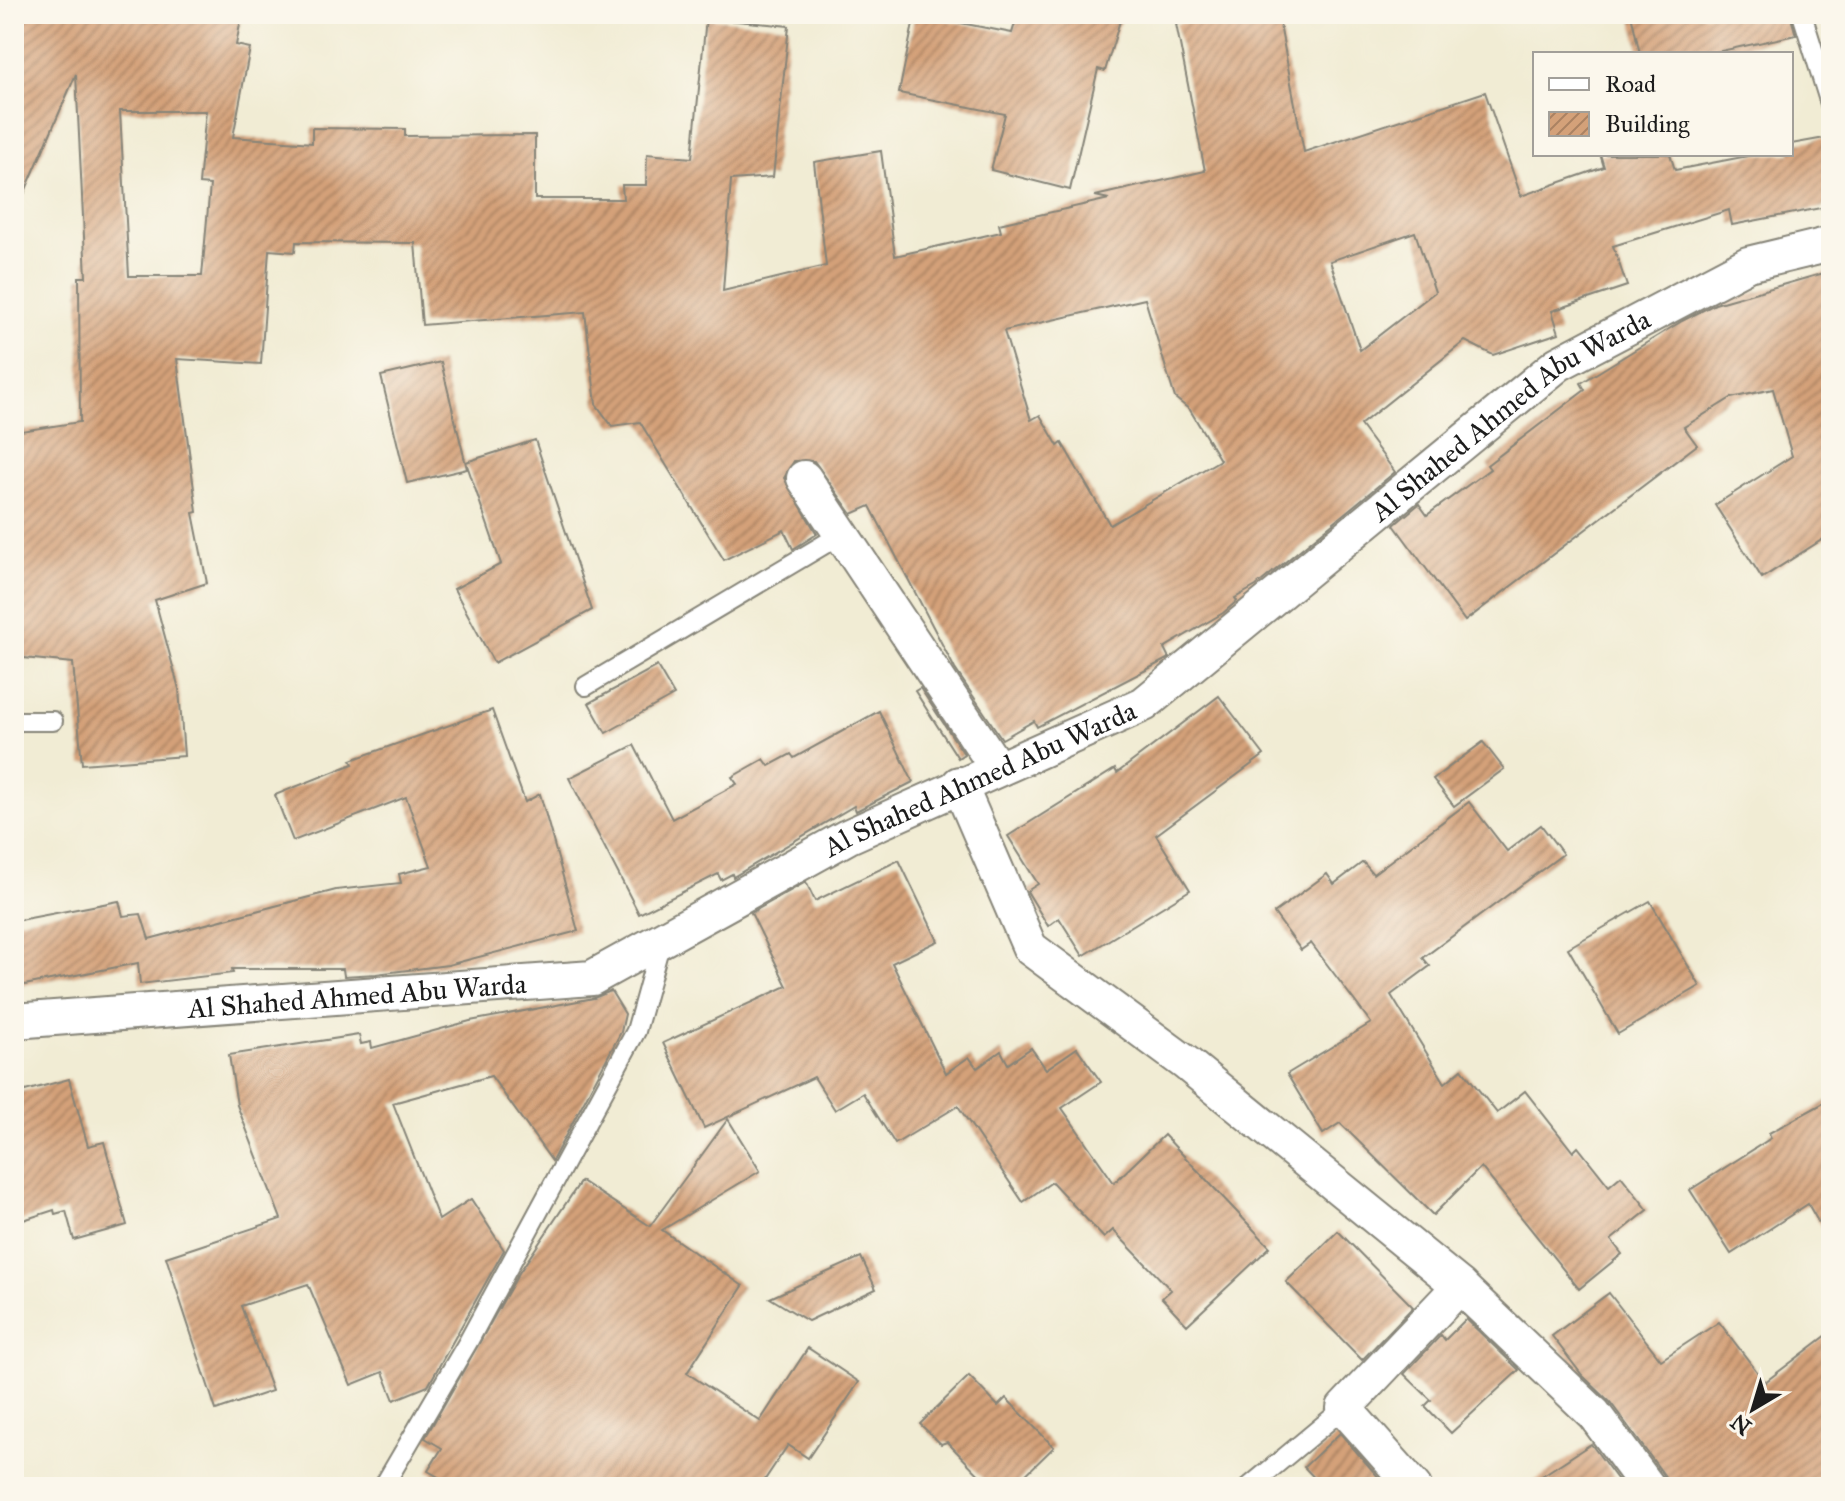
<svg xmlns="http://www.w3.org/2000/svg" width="1845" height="1501" viewBox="0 0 1845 1501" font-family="'IM FELL Great Primer',serif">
<defs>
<pattern id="building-hatch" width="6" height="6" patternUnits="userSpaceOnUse" patternTransform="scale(2)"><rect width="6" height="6" fill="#d4a179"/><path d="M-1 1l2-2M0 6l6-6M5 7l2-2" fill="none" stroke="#ab8262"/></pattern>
</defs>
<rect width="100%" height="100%" fill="#fbf7ec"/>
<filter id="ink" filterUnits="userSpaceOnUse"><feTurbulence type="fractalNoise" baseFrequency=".0125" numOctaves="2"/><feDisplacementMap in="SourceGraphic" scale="16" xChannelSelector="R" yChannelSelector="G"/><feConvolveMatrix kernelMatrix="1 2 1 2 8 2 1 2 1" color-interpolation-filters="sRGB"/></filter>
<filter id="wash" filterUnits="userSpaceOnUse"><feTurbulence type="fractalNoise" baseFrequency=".006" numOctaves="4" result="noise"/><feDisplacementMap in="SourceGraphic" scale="32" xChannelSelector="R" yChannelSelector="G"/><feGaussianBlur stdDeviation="1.8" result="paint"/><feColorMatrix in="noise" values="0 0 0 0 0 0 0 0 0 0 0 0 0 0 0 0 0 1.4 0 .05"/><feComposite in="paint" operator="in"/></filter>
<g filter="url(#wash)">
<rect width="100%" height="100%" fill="#f1ecd4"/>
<g id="blocks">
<g fill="url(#building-hatch)" fill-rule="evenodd">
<path d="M 14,14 L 242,14 L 236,45 L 250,48 L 233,137 L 312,143 L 312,128 L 405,129 L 405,136 L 535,135 L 535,199 L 623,199 L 622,185 L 646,185 L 647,154 L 692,158 L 706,18 L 789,26 L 773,177 L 731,180 L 723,291 L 826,266 L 814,162 L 881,151 L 895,256 L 1001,232 L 999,224 L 1109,199 L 1095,196 L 1205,171 L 1176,24 L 1227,14 L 1278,14 L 1304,152 L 1485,92 L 1521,196 L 1604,167 L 1600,154 L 1670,154 L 1675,170 L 1758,154 L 1791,154 L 1791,144 L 1825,138 L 1831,167 L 1831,206 L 1732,225 L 1729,210 L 1613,246 L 1627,286 L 1552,311 L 1559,333 L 1493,355 L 1465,341 L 1360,425 L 1395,472 L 1256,586 L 1235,598 L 1237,601 L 1223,613 L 1164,648 L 1169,658 L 1037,727 L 1034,721 L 1002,739 L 955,669 L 870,506 L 852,514 L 814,461 L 794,461 L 784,478 L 817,534 L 793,549 L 784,530 L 724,560 L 640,422 L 612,426 L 596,404 L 585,312 L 422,325 L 415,243 L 296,242 L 295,252 L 269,250 L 261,364 L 177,359 L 197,512 L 193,513 L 207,583 L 155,600 L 179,689 L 184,756 L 82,764 L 73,663 L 14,657 L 14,432 L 80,422 L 79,277 L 86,277 L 76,74 L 14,217 ZM 120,111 L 206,111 L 199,184 L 210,185 L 202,276 L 129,276 ZM 1415,232 L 1435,292 L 1360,350 L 1330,261 ZM 1145,299 L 1175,398 L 1190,410 L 1220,460 L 1110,525 L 1062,443 L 1058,446 L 1040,415 L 1031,420 L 1004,331 Z"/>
<path d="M 915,14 L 1012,33 L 1018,14 L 1122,14 L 1105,71 L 1098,69 L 1070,190 L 991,170 L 1005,114 L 899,93 Z"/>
<path d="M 1631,14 L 1790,14 L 1796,35 L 1707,54 L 1640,54 Z"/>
<path d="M 1831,271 L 1831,534 L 1762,578 L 1715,505 L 1792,456 L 1773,389 L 1731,398 L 1684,427 L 1697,445 L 1465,621 L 1394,525 L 1419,504 L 1427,515 L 1490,469 L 1487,465 L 1585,390 L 1581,383 L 1682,321 L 1715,304 Z"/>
<path d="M 441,362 L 467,469 L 407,483 L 381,376 Z"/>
<path d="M 535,440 L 592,610 L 494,663 L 454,589 L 501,564 L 466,462 Z"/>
<path d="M 657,666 L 674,695 L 606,733 L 589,703 Z"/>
<path d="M 920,688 L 964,754 L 958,758 L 915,691 Z"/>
<path d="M 1219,696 L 1264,755 L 1156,835 L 1190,890 L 1083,956 L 1059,918 L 1048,926 L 1027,891 L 1038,884 L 1008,836 L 1115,769 L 1117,773 Z"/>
<path d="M 492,710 L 525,802 L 540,794 L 578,931 L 448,965 L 376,974 L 344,976 L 343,969 L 232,969 L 233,973 L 140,984 L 138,963 L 14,987 L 14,921 L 119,901 L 123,916 L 141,914 L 149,939 L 336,890 L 401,883 L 399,874 L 431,866 L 406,797 L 293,841 L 275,795 L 353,764 L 351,760 Z"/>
<path d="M 879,711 L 913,782 L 856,811 L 854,806 L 733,877 L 732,874 L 721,880 L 718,874 L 639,914 L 569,778 L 634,745 L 672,819 L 737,784 L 732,777 L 764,759 L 769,766 L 791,754 L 794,758 Z"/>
<path d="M 1483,742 L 1504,769 L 1454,806 L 1433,779 Z"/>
<path d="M 1469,802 L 1507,851 L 1541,825 L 1563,854 L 1423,958 L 1430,966 L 1391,995 L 1445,1083 L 1462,1069 L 1497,1113 L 1525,1091 L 1573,1152 L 1578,1147 L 1609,1186 L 1621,1176 L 1648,1210 L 1611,1240 L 1622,1254 L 1579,1289 L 1481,1167 L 1433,1215 L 1340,1123 L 1323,1134 L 1287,1074 L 1371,1023 L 1311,943 L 1301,950 L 1274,913 L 1327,874 L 1334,884 L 1363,862 L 1373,874 Z"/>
<path d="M 899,860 L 938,941 L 892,963 L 946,1073 L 969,1057 L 977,1068 L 1001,1051 L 1008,1064 L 1031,1048 L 1046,1069 L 1077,1048 L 1101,1082 L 1062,1108 L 1114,1183 L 1164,1135 L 1270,1247 L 1187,1325 L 1162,1298 L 1171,1290 L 1113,1230 L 1104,1238 L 1052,1182 L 1023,1202 L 958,1106 L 895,1144 L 863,1093 L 835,1110 L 814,1077 L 704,1128 L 663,1043 L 787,986 L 751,913 L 806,882 L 815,901 Z"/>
<path d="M 1650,901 L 1700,986 L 1618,1034 L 1568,948 Z"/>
<path d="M 611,991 L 625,1014 L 621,1032 L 552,1161 L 491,1076 L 393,1103 L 439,1220 L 471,1199 L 504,1250 L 428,1386 L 394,1400 L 383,1372 L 351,1385 L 308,1284 L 241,1306 L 272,1391 L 216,1410 L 166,1257 L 281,1219 L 237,1105 L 229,1055 L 359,1035 L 361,1044 L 371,1042 L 372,1048 L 470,1021 L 594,998 Z"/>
<path d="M 69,1079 L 88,1146 L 104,1142 L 127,1225 L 74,1240 L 66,1211 L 55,1214 L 54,1210 L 14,1223 L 14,1094 Z"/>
<path d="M 1831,1099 L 1831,1244 L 1808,1204 L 1731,1254 L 1690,1190 L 1771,1138 L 1769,1133 Z"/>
<path d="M 728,1119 L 760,1171 L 662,1230 L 743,1286 L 687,1373 L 760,1421 L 808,1348 L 859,1382 L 808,1458 L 788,1445 L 760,1487 L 456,1487 L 428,1471 L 442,1448 L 425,1438 L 519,1273 L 581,1181 L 650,1226 Z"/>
<path d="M 1338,1231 L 1413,1307 L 1362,1360 L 1286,1282 Z"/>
<path d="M 861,1257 L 876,1289 L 808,1321 L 770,1298 Z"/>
<path d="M 1609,1293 L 1661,1360 L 1719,1322 L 1765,1382 L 1831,1332 L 1831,1487 L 1668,1487 L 1664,1475 L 1610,1402 L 1582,1375 L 1552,1336 Z"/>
<path d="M 1466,1319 L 1519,1370 L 1451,1433 L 1425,1406 L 1431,1400 L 1404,1374 L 1441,1335 L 1445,1340 Z"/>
<path d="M 969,1376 L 998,1406 L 1006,1398 L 1054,1447 L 1013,1487 L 991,1487 L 947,1442 L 941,1444 L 920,1424 Z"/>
<path d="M 1340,1433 L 1387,1487 L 1323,1487 L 1304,1467 Z"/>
<path d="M 1591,1444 L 1623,1487 L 1525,1487 Z"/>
</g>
</g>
</g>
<g filter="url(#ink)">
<use href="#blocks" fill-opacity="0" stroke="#868478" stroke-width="2"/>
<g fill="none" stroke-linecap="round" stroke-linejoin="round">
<defs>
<g id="lane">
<path d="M 1802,14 L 1831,107"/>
<path d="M 586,686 L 840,535"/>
<path d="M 14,721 L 53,721"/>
<path d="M 383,1487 L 468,1342 L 636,1031 L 661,941"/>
<path d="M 1249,1487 L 1344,1408"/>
</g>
<g id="street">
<path d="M 804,478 L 997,768"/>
<path d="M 959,784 L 1030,948 L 1186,1063 L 1460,1286 L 1344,1408 L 1414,1487"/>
<path id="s1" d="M 14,1021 L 592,978 L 847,837 L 1144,704 L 1558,364 L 1748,264 L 1831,244"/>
<path d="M 1460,1286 L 1594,1414 L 1648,1487"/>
</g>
</defs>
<use href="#lane" stroke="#868478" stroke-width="22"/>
<use href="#street" stroke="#868478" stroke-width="38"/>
<use href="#lane" stroke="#fff" stroke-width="18"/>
<use href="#street" stroke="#fff" stroke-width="34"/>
</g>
</g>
<g text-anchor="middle" stroke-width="8" stroke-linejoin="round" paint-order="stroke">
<g font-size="28" fill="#1c1c1c" stroke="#fbf7ec">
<text dy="10" stroke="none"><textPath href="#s1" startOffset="1664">Al Shahed Ahmed Abu Warda</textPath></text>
<text dy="10" stroke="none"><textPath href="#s1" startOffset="1016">Al Shahed Ahmed Abu Warda</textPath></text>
<text dy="10" stroke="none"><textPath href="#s1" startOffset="344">Al Shahed Ahmed Abu Warda</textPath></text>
</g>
</g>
<rect width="1845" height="1501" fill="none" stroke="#fbf7ec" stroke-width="48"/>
<rect x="1533" y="52" width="260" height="104" fill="#fbf7ec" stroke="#a29f99" stroke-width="2"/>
<rect x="1549" y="78" width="40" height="12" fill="#ffffff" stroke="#a29f99" stroke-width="2"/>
<text x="1605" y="92" font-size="24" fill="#1c1c1c">Road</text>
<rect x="1549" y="112" width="40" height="24" fill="url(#building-hatch)" stroke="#a29f99" stroke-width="2"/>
<text x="1605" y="132" font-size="24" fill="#1c1c1c">Building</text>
<g transform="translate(1753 1409) rotate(218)" stroke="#fbf7ec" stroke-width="6" paint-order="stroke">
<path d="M0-6L14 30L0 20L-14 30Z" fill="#1c1c1c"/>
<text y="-12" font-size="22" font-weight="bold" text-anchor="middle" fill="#1c1c1c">N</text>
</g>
</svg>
